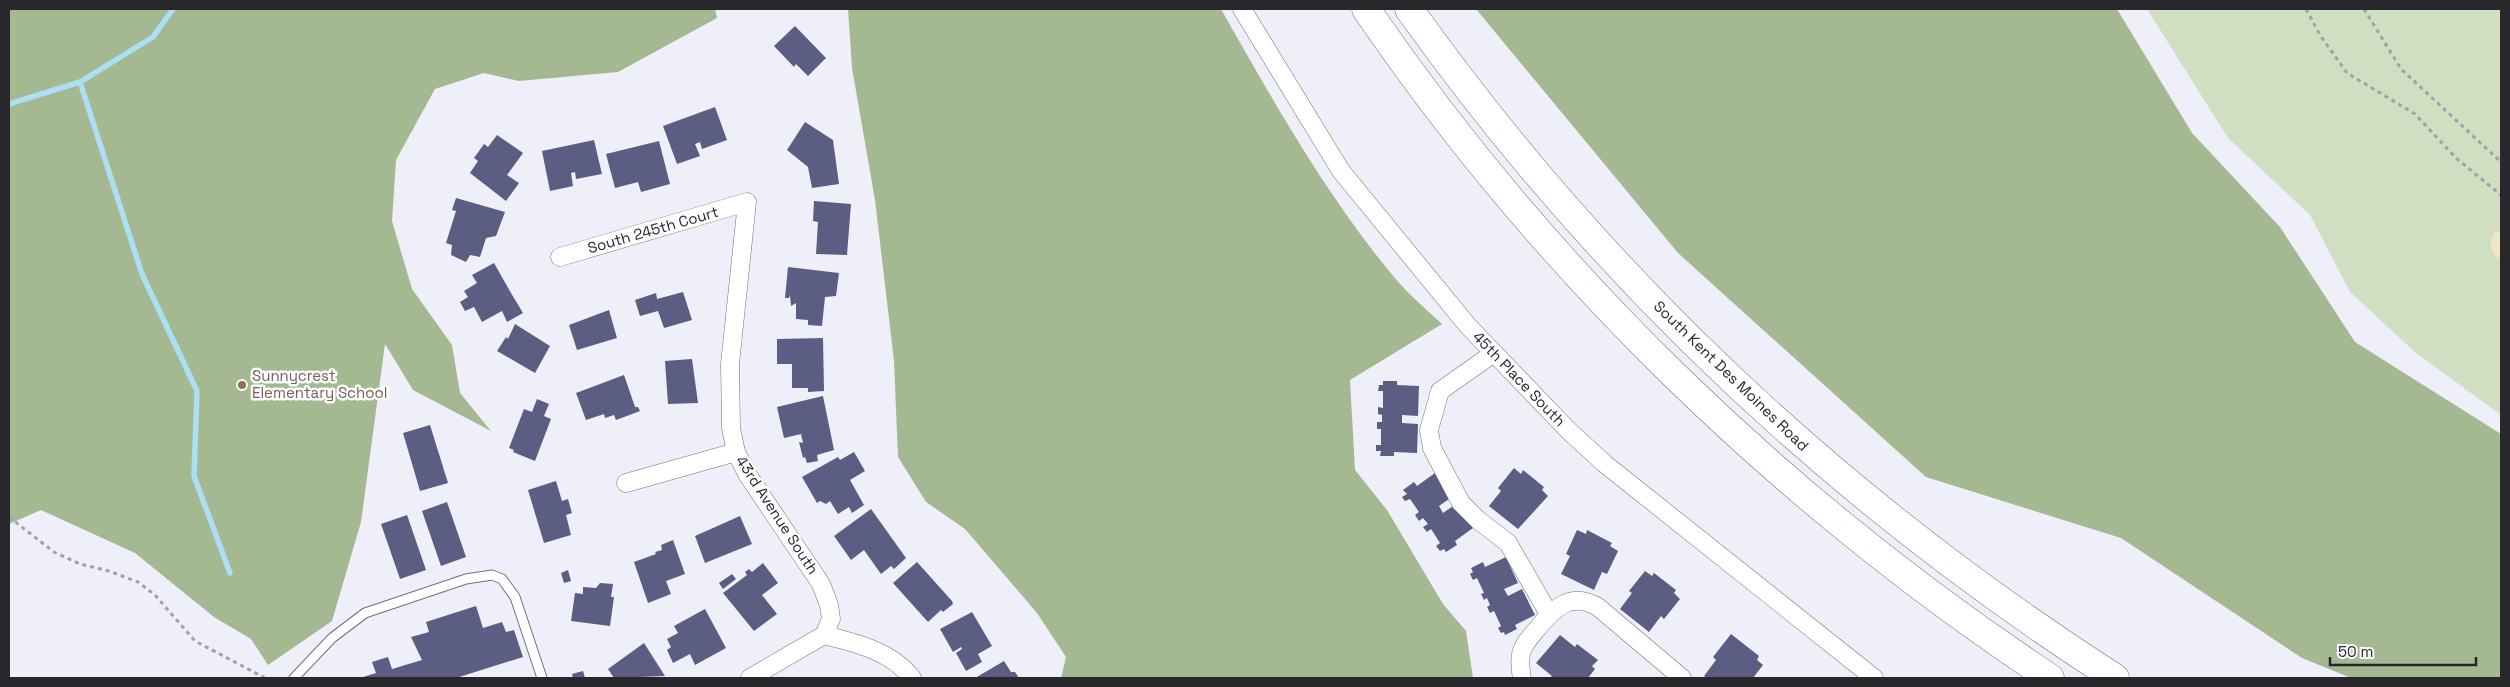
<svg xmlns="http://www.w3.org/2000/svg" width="2510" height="687" viewBox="0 0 2510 687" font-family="'Space Grotesk',sans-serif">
<rect width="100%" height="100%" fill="#eeeff9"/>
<path fill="#d0dfc2" d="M 2147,9 L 2501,9 L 2501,415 L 2416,353 L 2350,292 L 2310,215 L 2228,138 Z"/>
<g fill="#a4b991">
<path d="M 9,9 L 715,9 L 717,18 L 618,72 L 519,81 L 484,73 L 435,89 L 396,160 L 392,221 L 412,289 L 452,345 L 460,393 L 491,431 L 413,390 L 385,344 L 361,522 L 332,621 L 268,665 L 251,639 L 214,617 L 135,553 L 41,510 L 9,524 Z"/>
<path d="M 848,9 L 1221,9 C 1272,99 1327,197 1394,277 C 1408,294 1426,309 1442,324 L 1350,380 L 1355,470 L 1387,510 L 1443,604 L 1466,631 L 1473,678 L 1061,678 L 1066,657 L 1037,613 L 965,529 L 926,502 L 898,457 L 894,361 L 875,200 L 852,68 Z"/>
<path d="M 1476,9 L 2117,9 L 2192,133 L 2280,227 L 2355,342 L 2501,434 L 2501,678 L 2351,678 L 2302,658 L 2121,538 L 1926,477 L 1678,253 Z"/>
</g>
<path fill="#f0e6c1" d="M 2501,231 L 2501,260 C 2490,253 2487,243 2495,232 Z"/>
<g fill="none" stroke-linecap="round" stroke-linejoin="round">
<g stroke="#acdef4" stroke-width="5.5">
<path d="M 80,82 L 142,274 L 197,391 L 194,476 L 230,573"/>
<path d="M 9,104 L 80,82 L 153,37 L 173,9"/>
</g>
</g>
<g fill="#5c5d83">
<path d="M 795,26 L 826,58 L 808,76 L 796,64 L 794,67 L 774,46 Z"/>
<path d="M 715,107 L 727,140 L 702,149 L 700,142 L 695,144 L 700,156 L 677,164 L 663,126 Z"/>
<path d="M 805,122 L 833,140 L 839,184 L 812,188 L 808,167 L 787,150 Z"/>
<path d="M 497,135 L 523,153 L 507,175 L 519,183 L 506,201 L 470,173 L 478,161 L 474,158 L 484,144 L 488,147 Z"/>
<path d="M 594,140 L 602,174 L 576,179 L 575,172 L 571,173 L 573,186 L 550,191 L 542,151 Z"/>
<path d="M 659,141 L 670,184 L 641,192 L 638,182 L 615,188 L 606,154 Z"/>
<path d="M 456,198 L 505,212 L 496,236 L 486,238 L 480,257 L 470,255 L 466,262 L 451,255 L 452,245 L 446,243 L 456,211 L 452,210 Z"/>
<path d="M 814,201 L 851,204 L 847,255 L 816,254 L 818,222 L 813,221 Z"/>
<path d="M 494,263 L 511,293 L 506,296 L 511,293 L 523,313 L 507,322 L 502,311 L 482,322 L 474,307 L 465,311 L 460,302 L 468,297 L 464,291 L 477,283 L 472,275 Z"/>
<path d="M 788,267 L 839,273 L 836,296 L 825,297 L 822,326 L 808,325 L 808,320 L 796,319 L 796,303 L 791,306 L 790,295 L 789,298 L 785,298 Z"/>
<path d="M 683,292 L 692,320 L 664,328 L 658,311 L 640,316 L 635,300 L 656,293 L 657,299 Z"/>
<path d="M 609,310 L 617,338 L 577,350 L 569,325 Z"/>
<path d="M 515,324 L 550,346 L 535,373 L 497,351 L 506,337 L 508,339 Z"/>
<path d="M 823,338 L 824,391 L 808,392 L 808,388 L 792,388 L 792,364 L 777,364 L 777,339 Z"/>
<path d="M 692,359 L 698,403 L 668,404 L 665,361 Z"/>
<path d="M 624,375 L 635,407 L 638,407 L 640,411 L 616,420 L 614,415 L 605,418 L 604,414 L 586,420 L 576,393 Z"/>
<path d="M 1383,381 L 1397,381 L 1397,385 L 1419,386 L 1418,416 L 1402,415 L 1402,423 L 1418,424 L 1417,453 L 1394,452 L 1394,456 L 1380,456 L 1381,451 L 1376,451 L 1376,445 L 1381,445 L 1381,429 L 1377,429 L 1377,422 L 1382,422 L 1382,415 L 1378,414 L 1378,407 L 1383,408 L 1383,391 L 1378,391 L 1379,385 L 1383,385 Z"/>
<path d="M 823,396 L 834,450 L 817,455 L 818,461 L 807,463 L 805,457 L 803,458 L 799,442 L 803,443 L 801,434 L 784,438 L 777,407 Z"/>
<path d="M 537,399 L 549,404 L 544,416 L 551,419 L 535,461 L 513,452 L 514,450 L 509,448 L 524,409 L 532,412 Z"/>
<path d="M 430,425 L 448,483 L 420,491 L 403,433 Z"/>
<path d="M 854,452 L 865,471 L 850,480 L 864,505 L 852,513 L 849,507 L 838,514 L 830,501 L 826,504 L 820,501 L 817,503 L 802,477 L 838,457 L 840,460 Z"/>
<path d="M 1514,468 L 1521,474 L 1523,470 L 1544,487 L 1542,490 L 1548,496 L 1518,529 L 1489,506 L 1501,491 L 1498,488 Z"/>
<path d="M 1435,473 L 1452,497 L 1439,506 L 1443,513 L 1456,504 L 1473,528 L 1455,541 L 1457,545 L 1446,552 L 1444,549 L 1440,551 L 1436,546 L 1440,543 L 1431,529 L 1427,532 L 1423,527 L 1428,524 L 1423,518 L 1419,521 L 1415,515 L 1419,512 L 1410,499 L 1405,501 L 1402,497 L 1407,494 L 1403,490 L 1414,482 L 1417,486 Z"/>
<path d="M 556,481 L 562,501 L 568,499 L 572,513 L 566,515 L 571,535 L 544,543 L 528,490 Z"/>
<path d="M 447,502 L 466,557 L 441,566 L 422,511 Z"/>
<path d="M 871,509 L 906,558 L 894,569 L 891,566 L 881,574 L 864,550 L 851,560 L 834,536 Z"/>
<path d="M 407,515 L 426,570 L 400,579 L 381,524 Z"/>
<path d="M 740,516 L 752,544 L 705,563 L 695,536 Z"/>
<path d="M 1577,530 L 1586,534 L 1587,530 L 1612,543 L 1610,546 L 1618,551 L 1607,574 L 1602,572 L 1594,590 L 1561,574 L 1570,556 L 1566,554 Z"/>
<path d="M 673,540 L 685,574 L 666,581 L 671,594 L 648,603 L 634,562 L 656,554 L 655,552 L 662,550 L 661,545 Z"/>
<path d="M 1506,557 L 1518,583 L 1504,589 L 1508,596 L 1522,589 L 1535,615 L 1515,625 L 1517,629 L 1505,635 L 1504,632 L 1501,633 L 1498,628 L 1501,626 L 1494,611 L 1490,613 L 1487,607 L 1490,605 L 1487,598 L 1484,600 L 1481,594 L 1484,593 L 1477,578 L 1473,580 L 1470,574 L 1473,572 L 1471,568 L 1483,562 L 1485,567 Z"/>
<path d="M 917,562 L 952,601 L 953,604 L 943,612 L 941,610 L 928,622 L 893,583 Z"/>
<path d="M 763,563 L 778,583 L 762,595 L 777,614 L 754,631 L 723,593 L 747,575 L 745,572 L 749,569 L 752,572 Z"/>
<path d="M 568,570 L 571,581 L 564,583 L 561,573 Z"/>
<path d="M 1645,571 L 1652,576 L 1654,573 L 1676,590 L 1674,593 L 1680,599 L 1664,619 L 1661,616 L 1649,632 L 1620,609 L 1632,593 L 1629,591 Z"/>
<path d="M 732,574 L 736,579 L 723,589 L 719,583 Z"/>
<path d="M 600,583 L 613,584 L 611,597 L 614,597 L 610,626 L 571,621 L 575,593 L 583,594 L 583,587 L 596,588 Z"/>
<path d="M 476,606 L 483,628 L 502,622 L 506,632 L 514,630 L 523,657 L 456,678 L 360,678 L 376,673 L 372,662 L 388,657 L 392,669 L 422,660 L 411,637 L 429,632 L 426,622 Z"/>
<path d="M 705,609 L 726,648 L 695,665 L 690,654 L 673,663 L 667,650 L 671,647 L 667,639 L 678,633 L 674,626 Z"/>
<path d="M 972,612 L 992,646 L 978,654 L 982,662 L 966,671 L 956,653 L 962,649 L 961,647 L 953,652 L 940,629 Z"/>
<path d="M 1731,634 L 1759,656 L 1757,660 L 1763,665 L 1753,678 L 1707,678 L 1704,676 L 1716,660 L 1713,657 Z"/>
<path d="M 1560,635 L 1575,647 L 1577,644 L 1598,660 L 1592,666 L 1595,669 L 1588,678 L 1549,678 L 1552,676 L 1536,663 Z"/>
<path d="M 644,643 L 665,676 L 614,678 L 608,669 Z"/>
<path d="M 1004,661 L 1011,672 L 1015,672 L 1019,678 L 975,678 Z"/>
<path d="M 583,671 L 585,678 L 573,678 L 572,674 Z"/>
</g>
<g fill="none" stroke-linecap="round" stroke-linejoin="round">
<defs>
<path id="service" d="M 294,678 L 332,638 L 365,613 L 466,579 L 492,575 L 502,579 L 515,597 L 542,678"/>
<g id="minor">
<path d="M 1242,9 L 1341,171 L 1468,326 L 1569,431 L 1605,464 L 1874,678"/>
<path d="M 560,257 L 747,202 L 730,364 L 731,428 L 736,452 L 747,474 L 821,584 L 829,605 L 831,619 L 824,635"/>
<path d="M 1494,353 L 1440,391 L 1429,430 L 1432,448 L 1461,503 L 1478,520 L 1508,543 L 1549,614"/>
<path d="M 626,483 L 736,452"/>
<path d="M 824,635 C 856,643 891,651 912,678"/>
<path d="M 750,678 L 824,635"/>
<path d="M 1522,678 C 1520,668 1519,657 1523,648 C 1526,641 1532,635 1537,629 C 1554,608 1571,591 1598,607 L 1682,678"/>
</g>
<g id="trunk">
<path d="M 1366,9 C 1547,274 1783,501 2050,678"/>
<path d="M 1409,9 C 1600,277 1838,500 2115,678"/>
</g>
</defs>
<use href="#service" stroke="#70717a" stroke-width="11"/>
<use href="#minor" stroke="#70717a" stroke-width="19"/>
<use href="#trunk" stroke="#70717a" stroke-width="29"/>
<g stroke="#a1a1a9" stroke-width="3" stroke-dasharray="4 4" stroke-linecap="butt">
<path d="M 2306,9 L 2320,35 L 2347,73 L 2415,114 L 2456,158 L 2501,195"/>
<path d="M 2364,9 L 2401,69 L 2501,162"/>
<path d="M 9,517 L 54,552 L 80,564 L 109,571 L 138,582 L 155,595 L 195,641 L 265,678"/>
</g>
<use href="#service" stroke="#fff" stroke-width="9"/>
<use href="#minor" stroke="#fff" stroke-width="18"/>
<use href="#trunk" stroke="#fff" stroke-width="28"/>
</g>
<circle fill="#8d6e63" stroke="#fdfdff" stroke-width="2" cx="242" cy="385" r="5"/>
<g text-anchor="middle" stroke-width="5" stroke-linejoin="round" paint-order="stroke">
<g font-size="15" fill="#28282c" stroke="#fdfdff">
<text transform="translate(653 230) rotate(-16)" y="5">South 245th Court</text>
<text transform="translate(1731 376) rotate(44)" y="5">South Kent Des Moines Road</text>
<text transform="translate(1519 379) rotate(46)" y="5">45th Place South</text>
<text transform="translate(777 515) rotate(57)" y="5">43rd Avenue South</text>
</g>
<g font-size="15" fill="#785e54" stroke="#fdfdff" text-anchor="start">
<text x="252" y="381">Sunnycrest<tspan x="252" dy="17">Elementary School</tspan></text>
</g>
</g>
<rect width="2510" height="687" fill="none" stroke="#28282c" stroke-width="20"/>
<path d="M2330 657v8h146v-8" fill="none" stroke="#28282c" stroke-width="2.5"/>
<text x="2338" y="657" font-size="15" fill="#28282c" stroke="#fdfdff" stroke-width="4" paint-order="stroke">50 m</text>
</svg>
